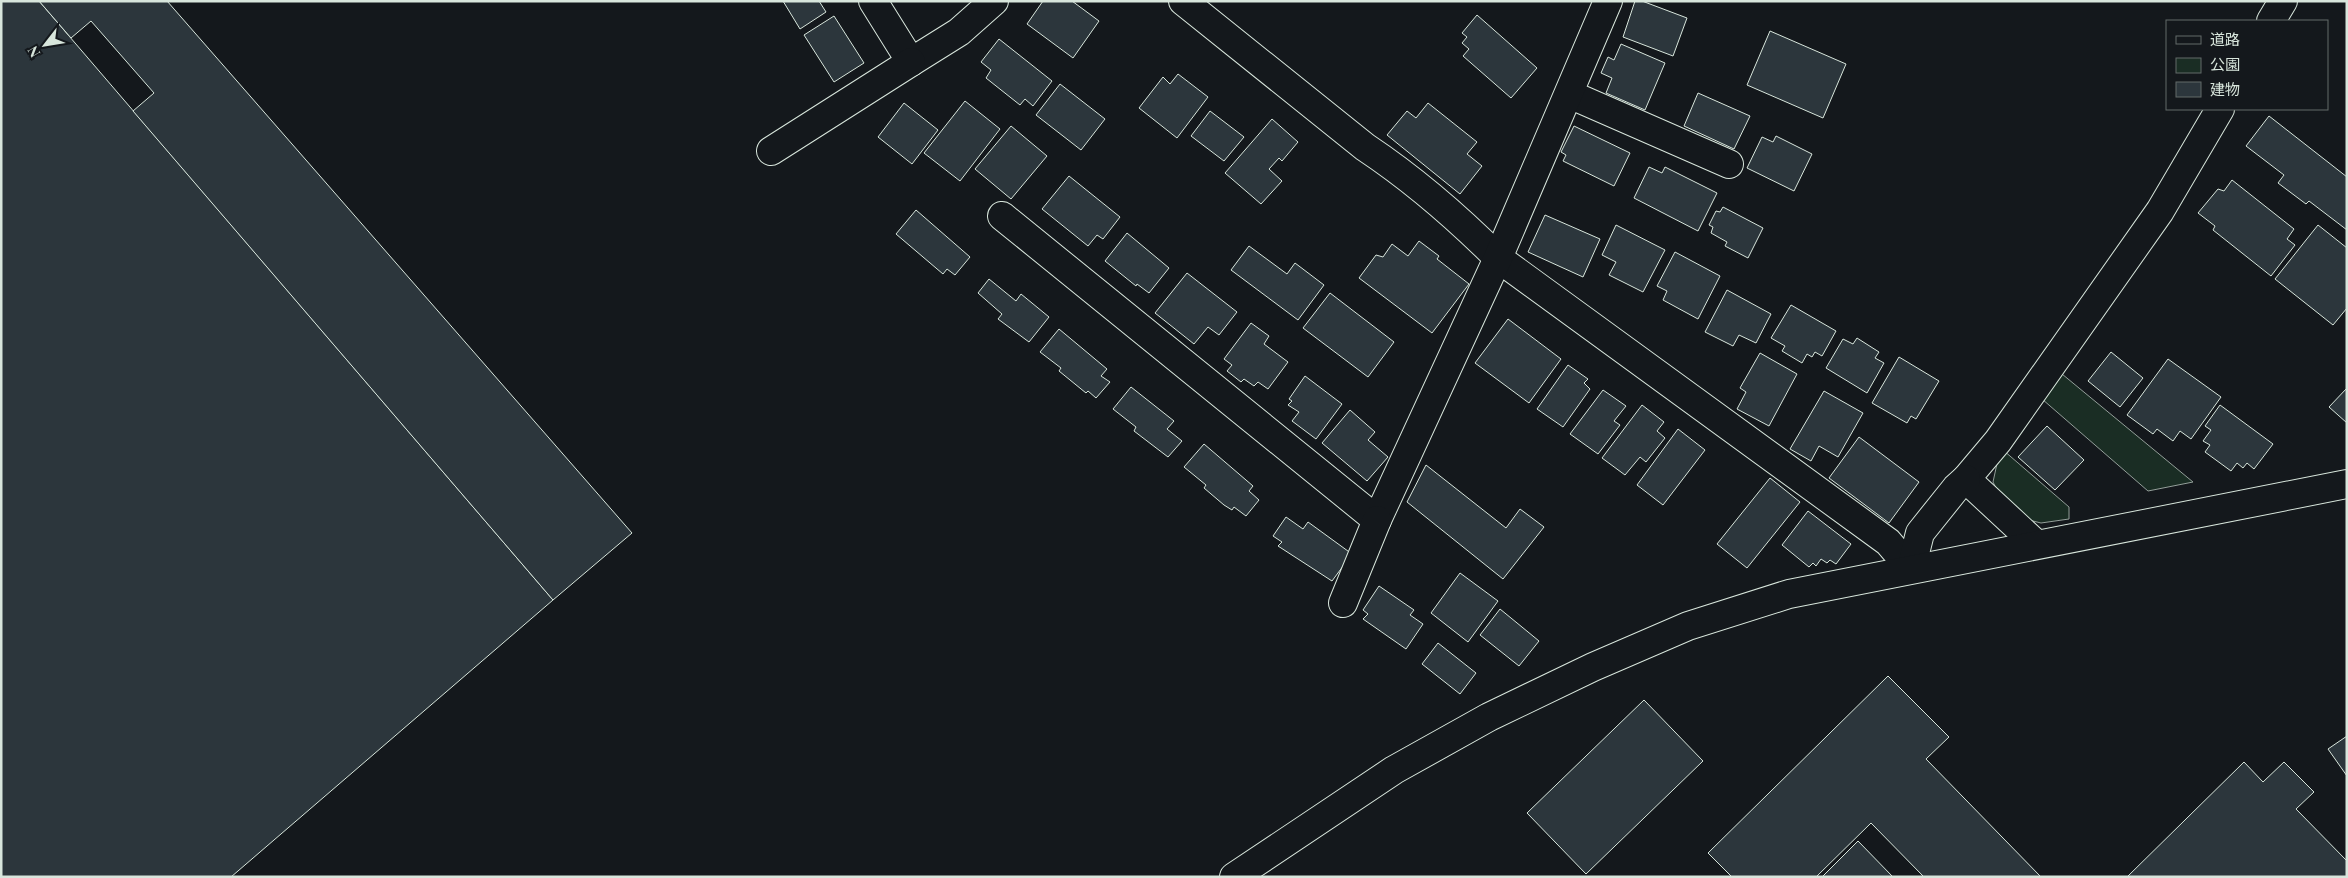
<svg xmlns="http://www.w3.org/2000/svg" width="2348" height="878" viewBox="0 0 2348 878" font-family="'Playfair Display','Noto Sans JP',serif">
<rect width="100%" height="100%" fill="#14181c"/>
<g fill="#1a2d24" stroke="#939e99">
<path d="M 2062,374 L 2193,482 L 2148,491 L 2042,399 Z"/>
<path d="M 2003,450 L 2069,507 L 2069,519 L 2041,523 L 2029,520 L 1995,486 L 1993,482 L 1998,459 Z"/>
</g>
<g fill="#2c363c" stroke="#d8e6dc">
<path d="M 1,1 L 39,1 L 553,600 L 231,877 L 1,877 Z"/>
<path d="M 39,1 L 167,1 L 632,533 L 553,600 L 133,111 L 154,93 L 91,21 L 71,38 Z"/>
<path d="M 783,1 L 819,1 L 826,12 L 800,29 Z"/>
<path d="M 1043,1 L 1072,1 L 1099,21 L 1073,58 L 1027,24 Z"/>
<path d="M 1635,1 L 1642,1 L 1687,18 L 1673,56 L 1623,37 Z"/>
<path d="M 1477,15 L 1537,68 L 1511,98 L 1463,56 L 1469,49 L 1462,43 L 1467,37 L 1462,33 Z"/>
<path d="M 834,16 L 864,63 L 834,82 L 804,35 Z"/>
<path d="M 1770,31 L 1846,64 L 1823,118 L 1747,85 Z"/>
<path d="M 999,39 L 1052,81 L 1033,106 L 1025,99 L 1020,105 L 986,78 L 991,70 L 981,62 Z"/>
<path d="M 1621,44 L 1665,63 L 1645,110 L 1606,93 L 1612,78 L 1601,73 L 1608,57 L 1614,60 Z"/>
<path d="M 1178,74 L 1208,97 L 1177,138 L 1139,108 L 1163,77 L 1170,84 Z"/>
<path d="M 1060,84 L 1105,119 L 1081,150 L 1036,115 Z"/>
<path d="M 1698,93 L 1750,116 L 1734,149 L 1684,126 Z"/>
<path d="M 965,101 L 1000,129 L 960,181 L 924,153 Z"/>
<path d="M 904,103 L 938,130 L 912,164 L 878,137 Z"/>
<path d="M 1428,103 L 1477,142 L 1467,154 L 1482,166 L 1460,194 L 1387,135 L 1407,111 L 1416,118 Z"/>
<path d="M 1210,111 L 1244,137 L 1224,161 L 1191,136 Z"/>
<path d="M 2269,116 L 2347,177 L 2347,230 L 2309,201 L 2306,204 L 2278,183 L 2284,175 L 2246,146 Z"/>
<path d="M 1272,119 L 1298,142 L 1282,161 L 1279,158 L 1269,169 L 1282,181 L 1261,204 L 1225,173 Z"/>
<path d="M 1011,126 L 1047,156 L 1011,199 L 975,169 Z"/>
<path d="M 1574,126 L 1630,153 L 1614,186 L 1563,161 L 1566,155 L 1561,152 Z"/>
<path d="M 1776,136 L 1812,154 L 1794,191 L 1747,168 L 1762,137 L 1773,142 Z"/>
<path d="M 1649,167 L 1662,173 L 1665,167 L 1717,193 L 1698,231 L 1634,198 Z"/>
<path d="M 1069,176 L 1120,217 L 1103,239 L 1097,235 L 1088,246 L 1042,209 Z"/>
<path d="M 2232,180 L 2294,229 L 2287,239 L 2295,245 L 2271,276 L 2213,230 L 2215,226 L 2198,213 L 2218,189 L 2224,191 Z"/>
<path d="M 1723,207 L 1763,228 L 1748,258 L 1725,246 L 1727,242 L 1711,233 L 1713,227 L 1709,225 L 1716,211 L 1720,212 Z"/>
<path d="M 916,210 L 970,257 L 955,275 L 947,269 L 943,274 L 896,234 Z"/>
<path d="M 1545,215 L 1600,239 L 1583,277 L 1528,252 Z"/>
<path d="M 1616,225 L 1665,250 L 1643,292 L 1609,275 L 1616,262 L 1602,255 Z"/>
<path d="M 2318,225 L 2347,248 L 2347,308 L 2333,325 L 2275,279 Z"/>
<path d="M 1127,233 L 1169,268 L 1149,293 L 1137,284 L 1136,286 L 1105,261 Z"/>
<path d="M 1419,241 L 1439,256 L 1437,259 L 1469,284 L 1432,333 L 1359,278 L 1376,255 L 1383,257 L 1392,244 L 1408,256 Z"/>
<path d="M 1249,246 L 1287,274 L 1295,263 L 1324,285 L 1298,320 L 1231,270 Z"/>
<path d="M 1675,252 L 1720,276 L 1698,319 L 1663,300 L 1667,291 L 1657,286 Z"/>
<path d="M 1187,273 L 1237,312 L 1219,335 L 1208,327 L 1194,344 L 1155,313 Z"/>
<path d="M 989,279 L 1016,301 L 1021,294 L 1049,317 L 1029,342 L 998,319 L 1002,314 L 978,293 Z"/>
<path d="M 1727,290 L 1771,314 L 1756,343 L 1739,335 L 1733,346 L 1705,332 Z"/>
<path d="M 1330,293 L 1394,342 L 1368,377 L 1303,328 Z"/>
<path d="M 1791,305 L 1836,331 L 1822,356 L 1815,352 L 1812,357 L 1807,354 L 1802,363 L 1782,351 L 1785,346 L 1771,338 Z"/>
<path d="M 1508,319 L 1561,359 L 1529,403 L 1475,363 Z"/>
<path d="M 1251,323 L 1269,336 L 1264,344 L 1288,362 L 1268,389 L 1258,382 L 1254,386 L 1244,379 L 1241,382 L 1227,371 L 1232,365 L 1224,359 Z"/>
<path d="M 1059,329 L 1107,369 L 1101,376 L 1110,382 L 1096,398 L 1088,391 L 1086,393 L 1059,371 L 1061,368 L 1040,352 Z"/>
<path d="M 1857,338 L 1879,352 L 1875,358 L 1884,363 L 1867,393 L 1826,368 L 1843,339 L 1853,344 Z"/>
<path d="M 2111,352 L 2143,378 L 2120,407 L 2088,381 Z"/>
<path d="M 1760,353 L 1797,374 L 1769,426 L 1737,409 L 1746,392 L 1740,388 Z"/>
<path d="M 1899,357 L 1939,381 L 1916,419 L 1911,416 L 1907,423 L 1872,403 Z"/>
<path d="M 2168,359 L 2221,397 L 2191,439 L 2180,431 L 2173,441 L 2157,429 L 2153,434 L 2127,415 Z"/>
<path d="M 1568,365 L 1588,379 L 1584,383 L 1590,389 L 1563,427 L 1537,409 Z"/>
<path d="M 1305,376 L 1342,404 L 1316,439 L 1292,421 L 1299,412 L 1288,405 L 1292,401 L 1289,399 Z"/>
<path d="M 1131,387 L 1174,421 L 1167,429 L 1182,441 L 1168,457 L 1134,431 L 1136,427 L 1113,409 Z"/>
<path d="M 2347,388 L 2347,423 L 2329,407 Z"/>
<path d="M 1603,390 L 1626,406 L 1614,421 L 1620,425 L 1598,454 L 1570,434 Z"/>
<path d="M 1824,391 L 1863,413 L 1838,457 L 1819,446 L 1811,461 L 1790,449 Z"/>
<path d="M 1642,405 L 1664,422 L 1657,431 L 1665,438 L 1646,462 L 1640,457 L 1625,475 L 1602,458 Z"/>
<path d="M 2220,405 L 2273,444 L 2254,469 L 2247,463 L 2243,468 L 2237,463 L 2231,471 L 2205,452 L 2210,445 L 2203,441 L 2211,430 L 2205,426 Z"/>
<path d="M 1350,410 L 1375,432 L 1368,440 L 1388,457 L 1367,481 L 1322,443 Z"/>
<path d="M 2047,426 L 2084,460 L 2055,490 L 2018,457 Z"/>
<path d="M 1678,429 L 1705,450 L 1663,505 L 1637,485 Z"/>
<path d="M 1859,437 L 1919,482 L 1889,523 L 1829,478 Z"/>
<path d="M 1204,444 L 1253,486 L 1249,491 L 1259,500 L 1246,516 L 1234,507 L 1232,510 L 1224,505 L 1204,488 L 1206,485 L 1184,467 Z"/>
<path d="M 1426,465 L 1506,528 L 1520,509 L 1544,527 L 1503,579 L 1407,502 Z"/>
<path d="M 1770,478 L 1800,502 L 1747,568 L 1717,544 Z"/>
<path d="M 1808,511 L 1851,544 L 1836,564 L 1830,560 L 1827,563 L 1821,559 L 1816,566 L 1813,563 L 1809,567 L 1782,545 Z"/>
<path d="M 1286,517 L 1303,529 L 1308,522 L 1352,554 L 1332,581 L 1278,546 L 1282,542 L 1273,536 Z"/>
<path d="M 1460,573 L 1498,601 L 1468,642 L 1431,613 Z"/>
<path d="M 1379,586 L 1414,610 L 1410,615 L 1423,624 L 1406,649 L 1363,619 L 1368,614 L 1363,610 Z"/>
<path d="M 1500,609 L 1539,641 L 1519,666 L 1480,635 Z"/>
<path d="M 1438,643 L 1476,673 L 1460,694 L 1422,664 Z"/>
<path d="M 1888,676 L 1949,737 L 1926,759 L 2041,877 L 1924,877 L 1871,823 L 1816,877 L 1732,877 L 1708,853 Z"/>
<path d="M 1644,700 L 1703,761 L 1586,874 L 1527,813 Z"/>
<path d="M 2347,736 L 2347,776 L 2328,749 Z"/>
<path d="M 2244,762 L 2263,782 L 2284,762 L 2314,792 L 2296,809 L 2347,861 L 2347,877 L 2127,877 Z"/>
<path d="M 1858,841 L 1893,877 L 1822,877 Z"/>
</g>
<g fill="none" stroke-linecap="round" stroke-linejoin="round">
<defs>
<g id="street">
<path d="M 873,1 L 911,62 L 959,32 L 994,1"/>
<path d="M 1183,1 L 1365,147 C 1413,179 1458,218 1498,258 L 1888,542 L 1911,569"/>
<path d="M 2271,21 L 2283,1"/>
<path d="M 1569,94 L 1729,164"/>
<path d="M 771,151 L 911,62"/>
<path d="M 1002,216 L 1377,520 L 1498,258 L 1608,1"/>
<path d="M 2036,544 L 1966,479 L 1998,441 L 2160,211 L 2220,109"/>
<path d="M 1911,569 L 1920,533 L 1956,488 L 1966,479"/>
<path d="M 1343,603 L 1377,520"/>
</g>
<path id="secondary" d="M 1234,877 L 1394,770 L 1489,717 L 1593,667 L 1688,626 L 1789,594 L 2347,484"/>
</defs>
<use href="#street" stroke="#d8e6dc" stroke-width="30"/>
<use href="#secondary" stroke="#d8e6dc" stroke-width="30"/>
<use href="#street" stroke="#14181c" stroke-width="28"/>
<use href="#secondary" stroke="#14181c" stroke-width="28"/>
</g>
<rect width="2348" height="878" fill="none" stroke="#d8e6dc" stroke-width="5"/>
<rect x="2166" y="20" width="162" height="90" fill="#14181c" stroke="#626a69"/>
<rect x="2176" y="36" width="25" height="8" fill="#14181c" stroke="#626a69"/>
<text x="2210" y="45" font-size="15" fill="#d8e6dc">道路</text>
<rect x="2176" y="58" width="25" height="15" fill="#1a2d24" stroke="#626a69"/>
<text x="2210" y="70" font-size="15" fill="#d8e6dc">公園</text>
<rect x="2176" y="82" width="25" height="15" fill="#2c363c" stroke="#626a69"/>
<text x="2210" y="95" font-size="15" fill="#d8e6dc">建物</text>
<g transform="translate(45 45) rotate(239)" stroke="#14181c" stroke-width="4" paint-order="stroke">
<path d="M0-4L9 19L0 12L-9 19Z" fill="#d8e6dc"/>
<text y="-8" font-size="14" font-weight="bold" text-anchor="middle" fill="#d8e6dc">N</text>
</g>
</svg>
